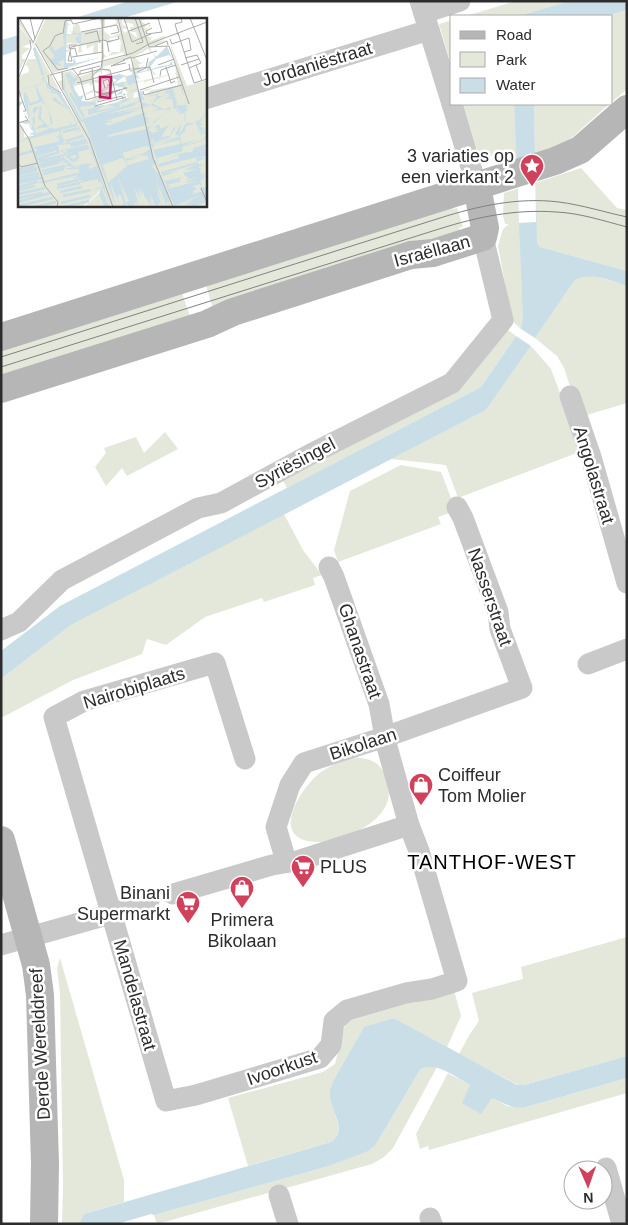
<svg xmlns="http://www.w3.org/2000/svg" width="628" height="1225" viewBox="0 0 628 1225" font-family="Helvetica,sans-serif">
<rect width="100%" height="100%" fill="#fff"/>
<g fill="#e3e8db">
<path d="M 516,1 L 570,1 L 518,16 L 466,16 Z"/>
<path d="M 627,10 L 627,89 L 612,102 L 612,16 L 607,16 Z"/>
<path d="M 452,20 L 452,68 L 439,24 Z"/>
<path d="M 463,104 L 514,104 L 517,160 L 508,163 L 507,159 L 499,161 L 497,154 L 480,159 Z"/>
<path d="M 534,104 L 609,104 L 567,142 L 535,154 Z"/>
<path d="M 581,168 L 617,208 L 627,210 L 627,271 L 540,247 L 537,243 L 521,329 L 512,321 L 498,246 L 503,229 L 509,224 L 505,224 L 503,215 L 504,193 Z"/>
<path d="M 452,204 L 453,209 L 457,208 L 463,227 L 459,228 L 462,235 L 213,309 L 206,285 Z"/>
<path d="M 582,276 L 596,276 L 627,286 L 627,403 L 580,417 L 564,368 L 557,356 L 535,338 L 575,280 Z"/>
<path d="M 182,293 L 190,316 L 1,376 L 1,350 Z"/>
<path d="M 508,330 L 516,336 L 481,387 L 287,488 L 282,479 L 458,389 Z"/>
<path d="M 531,346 L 551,369 L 582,451 L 458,498 L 446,465 L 391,459 L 486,410 Z"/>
<path d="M 165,432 L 178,449 L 127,476 L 122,468 L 106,486 L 95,467 L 106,453 L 104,448 L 136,437 L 144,453 Z"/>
<path d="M 401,465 L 441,472 L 456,511 L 438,517 L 441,524 L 338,562 L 334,550 L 350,491 Z"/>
<path d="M 284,514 L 303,550 L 322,575 L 313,578 L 315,585 L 264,602 L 262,598 L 205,617 L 166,645 L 147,639 L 142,654 L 73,680 L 1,718 L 1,679 L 71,625 Z"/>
<path d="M 352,757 C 372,758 383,763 388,784 C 390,793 389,801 384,809 C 373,827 342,841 322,842 C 270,844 294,798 315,777 C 326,767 339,762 352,757 Z"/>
<path d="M 627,937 L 627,1056 L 520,1086 L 459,1054 L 470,1034 L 479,1021 L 472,993 L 523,979 L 521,967 Z"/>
<path d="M 60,958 L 124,1180 L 124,1202 L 84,1214 L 79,1224 L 62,1224 L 63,1187 L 60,994 L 57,968 Z"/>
<path d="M 454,990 L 461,1016 L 447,1047 L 394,1018 L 364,1028 C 355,1046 333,1075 331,1093 C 329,1110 348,1129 331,1142 L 248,1166 L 228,1098 L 323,1072 L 335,1064 L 347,1016 L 403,999 L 413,1003 Z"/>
<path d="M 427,1066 L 437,1067 L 393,1148 L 384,1157 L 372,1164 L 157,1224 L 154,1215 L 329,1166 L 371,1149 L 375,1146 L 420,1070 Z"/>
<path d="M 448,1073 L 507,1106 L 523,1108 L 627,1078 L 627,1093 L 429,1150 L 428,1146 L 420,1149 L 416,1134 Z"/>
</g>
<g fill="#c9dee6">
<path d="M 129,1 L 180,1 L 120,19 L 72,19 Z"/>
<path d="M 570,1 L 627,1 L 627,10 L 607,16 L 518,16 Z"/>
<path d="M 19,35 L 19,50 L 1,56 L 1,40 Z"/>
<path d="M 514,104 L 534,104 L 537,243 L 540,247 L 627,271 L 627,286 C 611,281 592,271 575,280 L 535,338 L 521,329 L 523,317 Z"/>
<path d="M 516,336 L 531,346 L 486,410 L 71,625 L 1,679 L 1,651 L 60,606 L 481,387 Z"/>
<path d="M 394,1018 L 517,1085 L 524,1085 L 627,1056 L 627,1078 L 523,1108 C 511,1108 503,1103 492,1098 L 481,1114 L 462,1103 L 470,1085 C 457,1078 434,1059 420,1070 L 375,1146 L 368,1151 L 329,1166 L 154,1215 L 151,1214 L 117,1224 L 79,1224 L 84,1214 L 331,1142 C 349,1129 329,1110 330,1093 C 330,1081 357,1042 364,1027 Z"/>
</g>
<path fill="#fff" d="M 535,154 L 536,222 L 519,223 L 517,160 Z"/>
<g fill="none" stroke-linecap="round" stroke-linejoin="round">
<g stroke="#c9c9c9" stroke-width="21">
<path d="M 420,1 L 452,104"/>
<path d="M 424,13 L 460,1"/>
<path d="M 205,99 L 429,30"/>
<path d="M 452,104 L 477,187"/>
<path d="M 1,162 L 19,157"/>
<path d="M 570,396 L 591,457 L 627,583"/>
<path d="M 1,630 L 19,622 L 62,580 L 198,508 L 221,503 L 309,455 L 452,383 L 503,320 L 483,237"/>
<path d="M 588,664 L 627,649"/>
<path d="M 245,759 L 215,663 L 84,701 L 54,717 L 166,1101 L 196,1095 L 320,1058 L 331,1045 L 334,1021 L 347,1010 L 406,993 L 432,989 L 457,981 L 419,851 L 409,825 L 386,743 L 379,704 L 334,577 L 329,567"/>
<path d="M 286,861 L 276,827 L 290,785 L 304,763 L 385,737 L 522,688 L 500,629 L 498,612 L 463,518 L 457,507"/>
<path d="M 173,894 L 272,865 L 297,861 L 409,825"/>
<path d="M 1,945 L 104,916 L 149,901"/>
<path d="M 606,1168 L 622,1224"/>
<path d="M 279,1195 L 288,1224"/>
<path d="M 430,1218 L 432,1224"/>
</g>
<g stroke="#b6b6b6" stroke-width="28">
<path d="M 1,337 L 555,161 L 580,150 L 627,109"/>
<path d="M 1,389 L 207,324 L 233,312 L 411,255 L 433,253 L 483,237 L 485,228 L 477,187"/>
<path d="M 1,840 L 36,965 L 40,995 L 45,1164 L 44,1224"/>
</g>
<g stroke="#818181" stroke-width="1">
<path d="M 1,357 L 440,218 C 478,206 518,197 559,202 C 582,205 604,212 627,217"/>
<path d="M 1,367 L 439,229 C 477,217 515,209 556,212 C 580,213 604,221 627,227"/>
</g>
</g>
<defs>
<symbol id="sight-pin" viewBox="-11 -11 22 30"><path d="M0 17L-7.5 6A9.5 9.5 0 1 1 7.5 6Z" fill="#d0415c" stroke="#fff"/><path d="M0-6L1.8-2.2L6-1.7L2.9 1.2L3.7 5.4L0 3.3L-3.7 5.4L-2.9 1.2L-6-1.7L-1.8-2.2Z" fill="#fff"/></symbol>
<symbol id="shop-pin" viewBox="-11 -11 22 30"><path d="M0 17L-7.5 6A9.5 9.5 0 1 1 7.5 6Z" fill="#d0415c" stroke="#fff"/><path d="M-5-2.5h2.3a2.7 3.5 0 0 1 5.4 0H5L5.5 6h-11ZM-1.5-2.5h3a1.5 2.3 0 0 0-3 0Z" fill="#fff"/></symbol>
<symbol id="supermarket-pin" viewBox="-11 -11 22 30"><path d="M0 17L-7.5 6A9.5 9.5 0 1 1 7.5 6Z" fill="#d0415c" stroke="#fff"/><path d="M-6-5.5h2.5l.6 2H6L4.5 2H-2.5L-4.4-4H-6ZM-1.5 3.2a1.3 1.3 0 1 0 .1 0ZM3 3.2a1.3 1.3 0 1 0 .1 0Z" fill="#fff"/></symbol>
</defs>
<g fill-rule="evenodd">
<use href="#sight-pin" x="518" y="152" width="28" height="38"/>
<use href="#shop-pin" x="407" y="771" width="28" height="38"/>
<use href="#supermarket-pin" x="289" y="853" width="28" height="38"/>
<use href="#shop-pin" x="228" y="874" width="28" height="38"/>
<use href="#supermarket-pin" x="174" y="889" width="28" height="38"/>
</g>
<g text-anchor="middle" stroke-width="5" stroke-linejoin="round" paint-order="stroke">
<g font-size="18" fill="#2c2c2c" stroke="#fff">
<text transform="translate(317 64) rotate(-17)" y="6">Jordaniëstraat</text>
<text transform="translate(432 251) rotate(-15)" y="6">Israëllaan</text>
<text transform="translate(295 463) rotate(-28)" y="6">Syriësingel</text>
<text transform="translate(594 475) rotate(73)" y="6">Angolastraat</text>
<text transform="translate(490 597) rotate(71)" y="6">Nasserstraat</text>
<text transform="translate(360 651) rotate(71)" y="6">Ghanastraat</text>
<text transform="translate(134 688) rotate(-17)" y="6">Nairobiplaats</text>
<text transform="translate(363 744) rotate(-18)" y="6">Bikolaan</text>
<text transform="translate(135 995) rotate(74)" y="6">Mandelastraat</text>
<text transform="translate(40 1044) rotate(-93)" y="6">Derde Werelddreef</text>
<text transform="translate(282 1068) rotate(-19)" y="6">Ivoorkust</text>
</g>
<g font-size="18" fill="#2c2c2c" stroke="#fff" text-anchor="end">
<text x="514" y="162">3 variaties op<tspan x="514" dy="21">een vierkant 2</tspan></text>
<text x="438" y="781" text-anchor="start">Coiffeur<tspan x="438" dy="21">Tom Molier</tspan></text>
<text x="320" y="873" text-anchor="start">PLUS</text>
<text x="170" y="899">Binani<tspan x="170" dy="21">Supermarkt</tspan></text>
<text x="242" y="926" text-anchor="middle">Primera<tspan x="242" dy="21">Bikolaan</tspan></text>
</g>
<g font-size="20" letter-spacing="1" fill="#000" stroke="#fff">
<text x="492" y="869">TANTHOF-WEST</text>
</g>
</g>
<g transform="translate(18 18)">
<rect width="189" height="189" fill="#fff"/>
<path d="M 1,0 L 42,73 L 31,66 L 29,58 L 30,67 L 43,75 L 62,106 L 40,63 L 45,62 L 43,55 L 53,53 L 61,59 L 85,50 L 91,52 L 92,58 L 92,63 L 90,53 L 84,52 L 84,57 L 82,54 L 75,56 L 74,63 L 90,59 L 81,65 L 75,64 L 76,70 L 74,65 L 73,69 L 71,65 L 65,67 L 66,72 L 64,66 L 55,68 L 61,78 L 67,77 L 66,73 L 67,76 L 74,72 L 76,74 L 64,78 L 65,82 L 62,79 L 65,87 L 83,77 L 77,74 L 76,70 L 77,74 L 93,67 L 99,62 L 95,58 L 98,57 L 100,61 L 97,67 L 84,74 L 96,73 L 79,81 L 85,81 L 78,83 L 80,89 L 110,81 L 109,77 L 104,78 L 110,75 L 106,71 L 103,74 L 106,69 L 96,70 L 108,66 L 100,65 L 108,63 L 106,57 L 117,59 L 110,50 L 114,50 L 115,40 L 85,49 L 85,44 L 107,38 L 105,34 L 87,39 L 84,43 L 85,35 L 89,39 L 94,34 L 102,34 L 103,24 L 100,18 L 90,21 L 95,23 L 91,25 L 85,22 L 85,12 L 93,19 L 102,15 L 100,6 L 87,10 L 84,10 L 81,0 L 87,0 L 87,9 L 99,5 L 96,0 L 100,0 L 104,16 L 101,0 L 104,0 L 104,6 L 108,9 L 108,5 L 110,10 L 104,11 L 107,15 L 110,12 L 119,20 L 118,14 L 113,14 L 112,9 L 116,9 L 115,6 L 105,4 L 106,2 L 130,0 L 123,3 L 129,7 L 126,11 L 131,9 L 130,6 L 133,8 L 127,13 L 129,17 L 133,16 L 129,19 L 134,19 L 132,23 L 146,18 L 144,15 L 148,20 L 138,24 L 148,22 L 135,29 L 137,29 L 133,29 L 132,28 L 134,35 L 130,31 L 116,39 L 123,45 L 130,43 L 120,47 L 123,52 L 116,54 L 129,53 L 132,49 L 136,55 L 139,55 L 136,57 L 132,52 L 116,57 L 120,57 L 122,61 L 117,60 L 118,64 L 158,55 L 157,48 L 161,59 L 151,22 L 169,68 L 189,62 L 189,189 L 66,189 L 82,174 L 83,171 L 65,189 L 0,189 L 0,103 L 6,111 L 6,119 L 18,117 L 11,106 L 4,106 L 12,102 L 10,97 L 7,100 L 10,96 L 4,77 L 0,80 L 0,64 L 3,57 L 11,54 L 10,48 L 7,48 L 10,41 L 19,41 L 15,36 L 19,36 L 14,25 L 4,29 L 12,30 L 4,37 L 4,41 L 8,41 L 0,54 L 0,44 L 4,45 L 0,43 L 0,7 L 12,22 L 0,5 ZM 157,55 L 160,63 L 144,68 L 160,64 L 161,68 L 160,65 L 159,68 L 133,72 L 122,82 L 121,79 L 115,80 L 116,75 L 122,73 L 118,64 L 126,63 L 129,71 L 124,72 L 129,73 L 136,69 L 129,71 L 127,64 L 141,60 L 143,66 L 142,60 ZM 28,0 L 53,2 L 48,3 L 52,7 L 50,7 L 49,16 L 54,16 L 51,11 L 54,14 L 57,6 L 61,6 L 63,14 L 85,11 L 85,22 L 81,23 L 85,23 L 85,33 L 83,34 L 83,25 L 80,24 L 80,35 L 75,35 L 76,26 L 72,31 L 74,27 L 69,31 L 68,26 L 63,28 L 64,34 L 60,35 L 61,26 L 49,25 L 52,32 L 47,29 L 47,48 L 70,43 L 71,38 L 71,43 L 35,55 L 17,24 Z" fill="#e3e8db" fill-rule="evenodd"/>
<path d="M 30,0 L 32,6 L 49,0 L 48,16 L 55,17 L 55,7 L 56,15 L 63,15 L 63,25 L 60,25 L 57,20 L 60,18 L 63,23 L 60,16 L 54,17 L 48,17 L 48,32 L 52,32 L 48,34 L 48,45 L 55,45 L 56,39 L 58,45 L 84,39 L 46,50 L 46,42 L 40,44 L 44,48 L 37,47 L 39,52 L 35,54 L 39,52 L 32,42 L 37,39 L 31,30 L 33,29 L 35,29 L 36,33 L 46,28 L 47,30 L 45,19 L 48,1 L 32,6 ZM 149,28 L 154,41 L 151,37 L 138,41 L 130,52 L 144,48 L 151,47 L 154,43 L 155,47 L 116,56 L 120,59 L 117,60 L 118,64 L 125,63 L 118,65 L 120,74 L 129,72 L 124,73 L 126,81 L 122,84 L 65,98 L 70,97 L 70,92 L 63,93 L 76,90 L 76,87 L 61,89 L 47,56 L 54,53 L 51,55 L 56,60 L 61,59 L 54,68 L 102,56 L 107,58 L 95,66 L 107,64 L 106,68 L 110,67 L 108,59 L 115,56 L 115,53 L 112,54 L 111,52 L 121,49 L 115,53 L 119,55 L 129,52 L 131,44 L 137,40 L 136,35 L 138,39 ZM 92,59 L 99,62 L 83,75 L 80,74 L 78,74 L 83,75 L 83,79 L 77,84 L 63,83 L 66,77 L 61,79 L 56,72 L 56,68 ZM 118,65 L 119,71 L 104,76 L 105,71 L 98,77 L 104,76 L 107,79 L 107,75 L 119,72 L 121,83 L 102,89 L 101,86 L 107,84 L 112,81 L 108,80 L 99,84 L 106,84 L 88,87 L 98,89 L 78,93 L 87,87 L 77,88 L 78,83 L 85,81 L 79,81 L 84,79 L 84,73 L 95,67 L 103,69 ZM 46,56 L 47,72 L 64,102 L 66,100 L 89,94 L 84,97 L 123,89 L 123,84 L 133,87 L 137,81 L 129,83 L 138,81 L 138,77 L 127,79 L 142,75 L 139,78 L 145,78 L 148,73 L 143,75 L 154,70 L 157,82 L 154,69 L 164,67 L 166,79 L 162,68 L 155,70 L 159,86 L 158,87 L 168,87 L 166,80 L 169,87 L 168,91 L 172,90 L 166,94 L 174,92 L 166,67 L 177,101 L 174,92 L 167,94 L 168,105 L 178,105 L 177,101 L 179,105 L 179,101 L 180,104 L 189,94 L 182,104 L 189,103 L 180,105 L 185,106 L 181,109 L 189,107 L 181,109 L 188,110 L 182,112 L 188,112 L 183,114 L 189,114 L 184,116 L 185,120 L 189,117 L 186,122 L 179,105 L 186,126 L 184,123 L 164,129 L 165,133 L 189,126 L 189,132 L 186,127 L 189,138 L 179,140 L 189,140 L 180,143 L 180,145 L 182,147 L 182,144 L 189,142 L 182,144 L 183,147 L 189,146 L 180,149 L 183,151 L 182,155 L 189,154 L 182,156 L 189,157 L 182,159 L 189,158 L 182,162 L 189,161 L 182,163 L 184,166 L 183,169 L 182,166 L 175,168 L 179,171 L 175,173 L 176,176 L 185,173 L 181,171 L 183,169 L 189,169 L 189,188 L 187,184 L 177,189 L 187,182 L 176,189 L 172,189 L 173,186 L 166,189 L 173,183 L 159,189 L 185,176 L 156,188 L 148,167 L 142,151 L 143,154 L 179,144 L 178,140 L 173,143 L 179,139 L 141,149 L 132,122 L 135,141 L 139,144 L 134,148 L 144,161 L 154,188 L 150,178 L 152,189 L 149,182 L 149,189 L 137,159 L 146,189 L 137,165 L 144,189 L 142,185 L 138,189 L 132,176 L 136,189 L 131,177 L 134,189 L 127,179 L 131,189 L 122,167 L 125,178 L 119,169 L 123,180 L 116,170 L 124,189 L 117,173 L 121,189 L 118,182 L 119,189 L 117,184 L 116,189 L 111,189 L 108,185 L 111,183 L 99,157 L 109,185 L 97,158 L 108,185 L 108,189 L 103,188 L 106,185 L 102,176 L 99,179 L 102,188 L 92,164 L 98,189 L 66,104 L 63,104 L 46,73 ZM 152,73 L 149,76 L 153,77 L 148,78 L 153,79 L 145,81 L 154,81 L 145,84 L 154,81 L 156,91 L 160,90 L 158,94 L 163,93 L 160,96 L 166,95 L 167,99 L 163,100 L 166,99 L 168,105 L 161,117 L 163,107 L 155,110 L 152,118 L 143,119 L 151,107 L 143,111 L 141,106 L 135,110 L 134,107 L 154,89 L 145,91 L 134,85 ZM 133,87 L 141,91 L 132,93 L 153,91 L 135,104 L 134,109 L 141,110 L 135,112 L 141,112 L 132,117 L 135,114 L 130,113 L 133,108 L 129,109 L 128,105 L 132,104 L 127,102 L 131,101 L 126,98 L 129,94 L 126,95 L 124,90 ZM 123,90 L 125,95 L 89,108 L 88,105 L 96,103 L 88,103 L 122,92 L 101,95 ZM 178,105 L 183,118 L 177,119 L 183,118 L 184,122 L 164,128 L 180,121 L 163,126 L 162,119 L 171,116 L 134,126 L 133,122 L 136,121 L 134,125 L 151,120 L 158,109 L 162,108 L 157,116 L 161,118 L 169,112 L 167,113 L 168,108 ZM 128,107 L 129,111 L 90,119 L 90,117 ZM 161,120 L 136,128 L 161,122 L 162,126 L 136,132 L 135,129 L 136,126 ZM 128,128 L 133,130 L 128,134 L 107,141 L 104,135 ZM 176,130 L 174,134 L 163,135 L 140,144 L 160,137 L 161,140 L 140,146 L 139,140 ZM 126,136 L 123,139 L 129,137 L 131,141 L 110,147 L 108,143 L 123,139 L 107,141 ZM 104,140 L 106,142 L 96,147 L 106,142 L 108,145 L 98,151 L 108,145 L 109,148 L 90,165 L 88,157 L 98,151 L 88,157 L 86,151 L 96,147 L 86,151 L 84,147 ZM 179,146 L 166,152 L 180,151 L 165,155 L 171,161 L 166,163 L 180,159 L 166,165 L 181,163 L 149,171 L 153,168 L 148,167 L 165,163 L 161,163 L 163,159 L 147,165 L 158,160 L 146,163 L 146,161 L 161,157 L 146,161 L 145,158 L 161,153 L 144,156 ZM 25,58 L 31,68 L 43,76 L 60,106 L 43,110 L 43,117 L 47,123 L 44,126 L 51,124 L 52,126 L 40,127 L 41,133 L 69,126 L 63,113 L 56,114 L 62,112 L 60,107 L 76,137 L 93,189 L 85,170 L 65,189 L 84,170 L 73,172 L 85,168 L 82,163 L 81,165 L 63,169 L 80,165 L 80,161 L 61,165 L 64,162 L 56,163 L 64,159 L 55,161 L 60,157 L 49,160 L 48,160 L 35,163 L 59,155 L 27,165 L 17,165 L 25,163 L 24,155 L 26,163 L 62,154 L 60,151 L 32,158 L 59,151 L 46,151 L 56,149 L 47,148 L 52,145 L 36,148 L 50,145 L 42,144 L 47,143 L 43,137 L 42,136 L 48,137 L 43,133 L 18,139 L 22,147 L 23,154 L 11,121 L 0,124 L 17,117 L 11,116 L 16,114 L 12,110 L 11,106 L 13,110 L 14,110 L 15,103 L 9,79 L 12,105 L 2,105 L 11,102 L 6,83 L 1,89 L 1,84 L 6,83 L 2,73 L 6,83 L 6,73 L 10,79 L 12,85 L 21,82 L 17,68 L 0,72 L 22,66 ZM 26,59 L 29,70 L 34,73 L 30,74 L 39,76 L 51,92 L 36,79 L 34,82 L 51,92 L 59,106 L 54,107 L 52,104 L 50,102 L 53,107 L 35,111 L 34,100 L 18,68 L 23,66 L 24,60 L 26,65 ZM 26,83 L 23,88 L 15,90 L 15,97 L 22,88 L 20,101 L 26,105 L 17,111 L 30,109 L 34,105 L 35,109 L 18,116 L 15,106 L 17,106 L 17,98 L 14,100 L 11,88 ZM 24,85 L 29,88 L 33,105 L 30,108 L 23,100 ZM 41,113 L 42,117 L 37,119 L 43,119 L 38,121 L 44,121 L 38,123 L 41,123 L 35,131 L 40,134 L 19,139 L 12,121 ZM 70,126 L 79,148 L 72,151 L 70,148 L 77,146 L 68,146 L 76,143 L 59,148 L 56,144 L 63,142 L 55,143 L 61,152 L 45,139 L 49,135 L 44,133 Z" fill="#c9dee6" fill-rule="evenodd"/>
<path fill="none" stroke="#c9dee6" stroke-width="2.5" d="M 16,30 L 25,57M 52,75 L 66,99M 80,97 L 117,86M 41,111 L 59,107M 45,114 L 61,110M 48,123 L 65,118M 52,126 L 68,122M 53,128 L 68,124M 17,130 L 40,125M 19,132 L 39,127M 49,133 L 70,128M 17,135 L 35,131M 49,135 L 71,130M 59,135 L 60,139 L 55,143 L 49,138 ZM 0,137 L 15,133M 18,137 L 36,132M 19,141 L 41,134M 21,143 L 43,138M 22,144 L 43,139M 22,147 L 46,141M 23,149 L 42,144M 0,152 L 17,148M 24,153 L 47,148M 0,154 L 19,150M 25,156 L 46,151M 0,157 L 19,152M 0,160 L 21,155M 0,163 L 21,158M 0,165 L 24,160M 39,167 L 60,162M 0,169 L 19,164M 39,170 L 62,165M 0,172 L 17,168M 83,172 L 90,189M 42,174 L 64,169M 82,175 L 88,189M 0,176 L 27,170M 45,178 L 73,172M 0,180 L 25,175M 0,184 L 32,175M 43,185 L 72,178M 0,188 L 35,180M 16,189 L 38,184M 46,189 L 71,183"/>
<path fill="none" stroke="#ababab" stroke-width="1" d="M 1,0 L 15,24M 12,0 L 17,21M 52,0 L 55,6 L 82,0M 84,0 L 85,39 L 83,50 L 74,58 L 76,73 L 84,76 L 109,70 L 105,70M 100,0 L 109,38M 106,0 L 114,24 L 133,16M 117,0 L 125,24 L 118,26M 121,0 L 131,29 L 151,28 L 171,86M 172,0 L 189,42M 134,10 L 128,13 L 129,16 L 144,14 L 140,0M 111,13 L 132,5M 63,14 L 99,7 L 101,14 L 93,16M 44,15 L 37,18 L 32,28 L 25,33 L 40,52 L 50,50M 160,15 L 176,65 L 189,61M 45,16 L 47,3 L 53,2M 67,16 L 79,13 L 82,25M 160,17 L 157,6 L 164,4 L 163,0M 152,21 L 154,26 L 171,20M 89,24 L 101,21 L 100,18M 15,25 L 26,0M 17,25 L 71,121 L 95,189M 131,26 L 189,4M 137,28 L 149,23 L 150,27M 52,34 L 54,43 L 50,43 L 53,29 L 85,22 L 89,23 L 91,34M 166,34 L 173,32 L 171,20M 59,38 L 57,30 L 52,31 L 51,27 L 59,27M 54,39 L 85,34M 114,40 L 139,33M 167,40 L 179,37 L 183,45 L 171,50M 105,42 L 113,39 L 135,140 L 155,189M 140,47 L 156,41M 163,47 L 181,41M 178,47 L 184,63M 93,48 L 108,45M 93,48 L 107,42M 132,49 L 136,65M 148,49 L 153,65 L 157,63M 54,50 L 62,60 L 68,82M 74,50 L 77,79M 84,50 L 85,0M 81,51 L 92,52 L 99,82M 116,51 L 132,49M 44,54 L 45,72M 119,54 L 128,50 L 130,40M 62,56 L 62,53 L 82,48M 30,57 L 31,67 L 43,75M 32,57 L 115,35 L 131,26M 59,57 L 83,51M 142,58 L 143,52 L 158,47M 0,61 L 13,30 L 12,22M 59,65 L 112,51 L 111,46M 87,70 L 85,63 L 90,61 L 92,67 L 89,67M 122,72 L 161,59M 1,73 L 8,93 L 5,93M 125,73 L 126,77 L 164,67M 68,82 L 102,72 L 85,79M 79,84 L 104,78 L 105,81M 77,88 L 108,79M 0,105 L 10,102 L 7,98M 2,107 L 11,121 L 27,168 L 40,184 L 39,189M 0,145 L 3,149 L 20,145M 183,170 L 189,184"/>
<path fill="#c2185b" fill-opacity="0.15" stroke="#c2185b" stroke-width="2.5" d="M 82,59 L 93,59 L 92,80 L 82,79 Z"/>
<rect width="189" height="189" fill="none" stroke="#2c2c2c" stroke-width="2.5"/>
</g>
<rect width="628" height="1225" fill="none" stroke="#2c2c2c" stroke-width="5"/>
<rect x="450" y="15" width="162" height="90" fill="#ffffff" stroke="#ababab"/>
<rect x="460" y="31" width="25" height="8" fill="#b6b6b6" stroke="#ababab"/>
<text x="496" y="40" font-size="15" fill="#2c2c2c">Road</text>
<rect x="460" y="52" width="25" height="15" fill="#e3e8db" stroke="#ababab"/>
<text x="496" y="65" font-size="15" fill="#2c2c2c">Park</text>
<rect x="460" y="78" width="25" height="15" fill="#c9dee6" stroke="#ababab"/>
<text x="496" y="90" font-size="15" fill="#2c2c2c">Water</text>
<g transform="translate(588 1185) rotate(178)"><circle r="24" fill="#ffffff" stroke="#ababab"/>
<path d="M0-4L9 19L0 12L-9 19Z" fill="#d0415c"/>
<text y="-8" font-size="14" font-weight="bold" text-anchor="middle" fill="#2c2c2c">N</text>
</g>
</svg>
